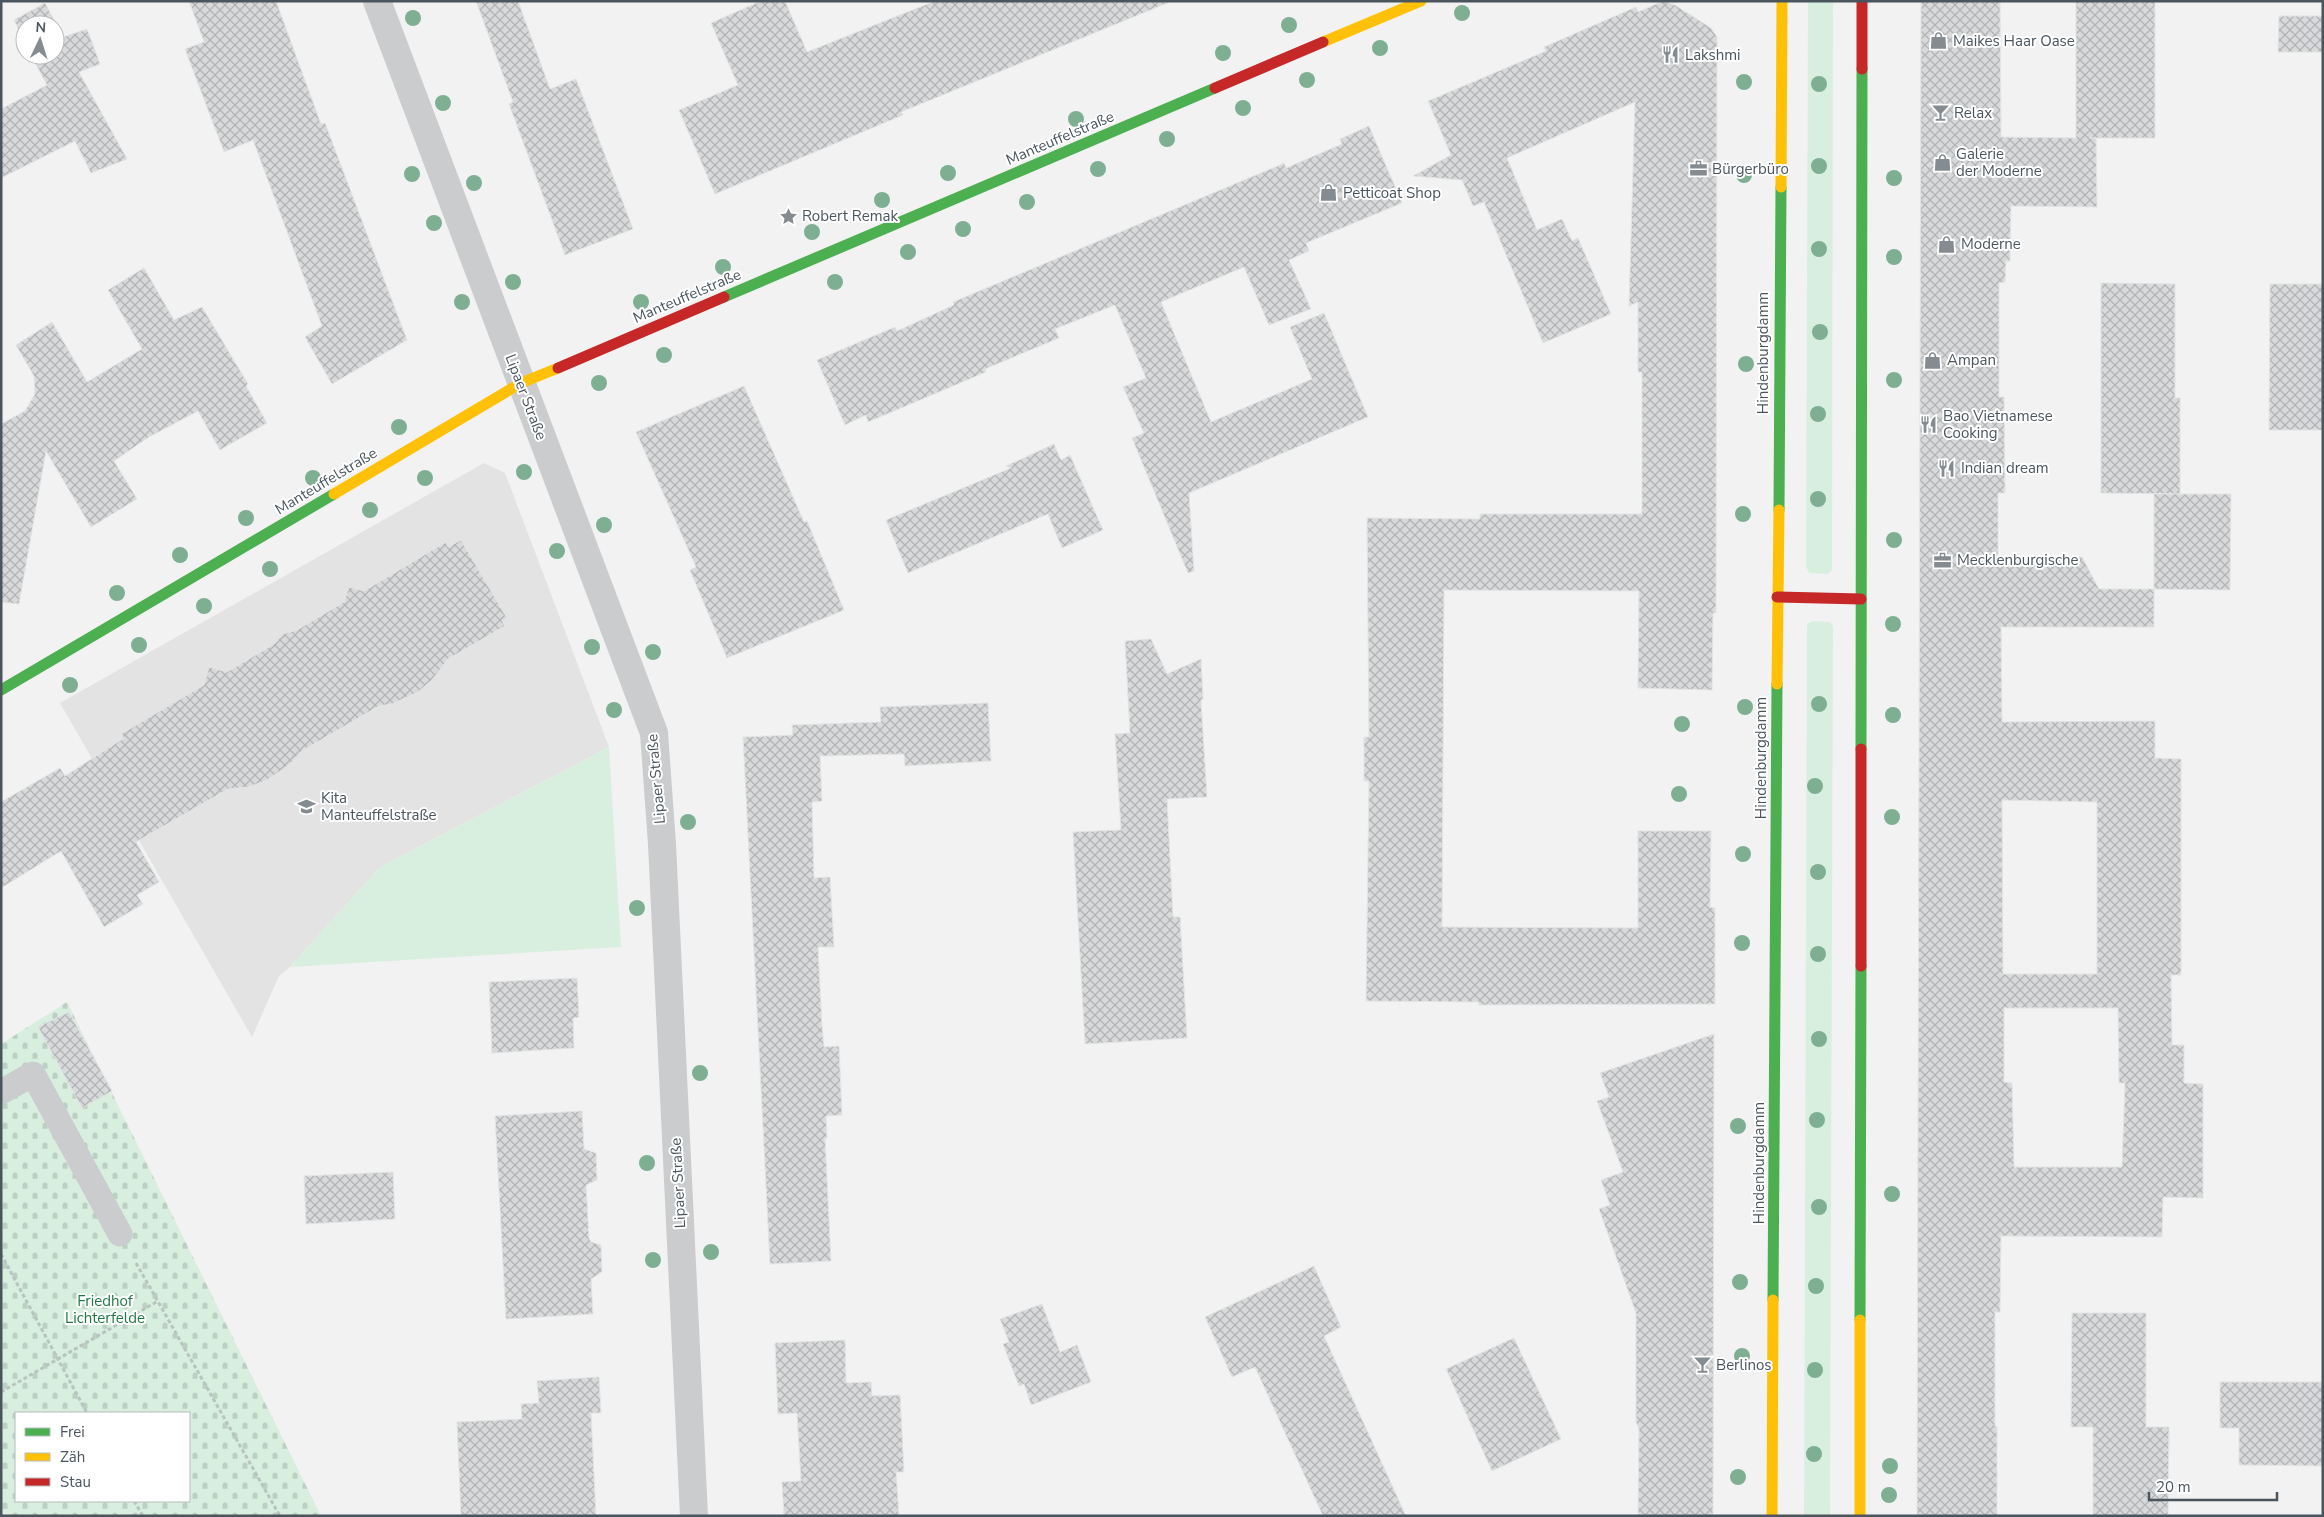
<svg xmlns="http://www.w3.org/2000/svg" width="2324" height="1517" viewBox="0 0 2324 1517" font-family="'Nunito Sans',sans-serif">
<defs>
<pattern id="cemetery-stones" width="16" height="16" patternUnits="userSpaceOnUse" patternTransform="scale(1.25)"><rect width="16" height="16" fill="#d8efdf"/><path d="M2 7V4a2 2 0 0 1 4 0v3zM10 15v-3a2 2 0 0 1 4 0v3z" fill="#bbcfc2"/></pattern>
<pattern id="building-cross-hatch" width="8" height="8" patternUnits="userSpaceOnUse" patternTransform="scale(1.25)"><rect width="8" height="8" fill="#d8d9da"/><path d="M0 0l8 8M0 8l8-8" fill="none" stroke="#b1b3b4"/></pattern>
</defs>
<rect width="100%" height="100%" fill="#f2f2f2"/>
<path fill="#e4e3e3" d="M 484,463 L 505,473 L 609,747 L 380,867 L 290,967 L 279,976 L 252,1037 L 60,703 Z"/>
<g fill="#d8efdf">
<path d="M 1808,1 L 1833,1 L 1832,570 L 1828,574 L 1809,573 L 1806,566 Z"/>
<path d="M 1813,621 L 1830,622 L 1833,626 L 1830,1516 L 1804,1516 L 1807,624 Z"/>
<path d="M 609,747 L 621,947 L 290,967 L 380,867 Z"/>
</g>
<path fill="url(#cemetery-stones)" fill-rule="evenodd" d="M 67,1002 L 321,1516 L 1,1516 L 1,1044 ZM 16,1413 L 189,1413 L 189,1501 L 16,1501 Z"/>
<g fill="url(#building-cross-hatch)" stroke="#e3e4e4" fill-rule="evenodd">
<path d="M 189,1 L 276,1 L 321,124 L 325,123 L 407,340 L 332,384 L 305,337 L 322,326 L 253,140 L 224,152 L 185,49 L 204,42 Z"/>
<path d="M 476,1 L 518,1 L 550,89 L 576,79 L 633,229 L 565,255 L 509,104 L 513,102 Z"/>
<path d="M 761,1 L 785,1 L 807,52 L 935,1 L 1170,2 L 901,112 L 903,115 L 715,194 L 679,110 L 738,85 L 711,23 Z"/>
<path d="M 1663,1 L 1675,5 L 1711,28 L 1717,37 L 1716,613 L 1713,613 L 1712,690 L 1638,688 L 1639,591 L 1444,590 L 1442,927 L 1638,928 L 1638,831 L 1711,831 L 1710,907 L 1715,908 L 1715,1004 L 1479,1005 L 1479,1002 L 1366,1001 L 1369,781 L 1364,781 L 1364,737 L 1369,737 L 1367,518 L 1480,519 L 1480,514 L 1642,514 L 1642,372 L 1638,372 L 1638,302 L 1629,306 L 1635,102 L 1507,158 L 1537,230 L 1562,219 L 1572,241 L 1578,238 L 1611,314 L 1543,343 L 1484,202 L 1473,206 L 1462,180 L 1413,176 L 1451,155 L 1428,101 L 1546,51 L 1544,47 L 1636,7 L 1638,12 Z"/>
<path d="M 1921,1 L 2000,1 L 2001,137 L 2076,138 L 2076,1 L 2155,1 L 2155,138 L 2090,138 L 2096,138 L 2097,207 L 2011,206 L 2010,261 L 2006,261 L 2005,282 L 1999,283 L 1999,397 L 2004,397 L 2005,493 L 1998,493 L 1998,556 L 2082,557 L 2099,589 L 2154,589 L 2154,627 L 2001,627 L 2002,722 L 2155,721 L 2155,758 L 2181,759 L 2181,975 L 2171,975 L 2172,1045 L 2184,1045 L 2184,1083 L 2203,1084 L 2203,1198 L 2163,1197 L 2162,1237 L 2001,1236 L 2000,1312 L 1995,1312 L 1995,1426 L 1997,1427 L 1997,1516 L 1917,1516 ZM 2002,800 L 2097,802 L 2097,974 L 2003,974 ZM 2004,1008 L 2118,1008 L 2119,1083 L 2125,1083 L 2122,1167 L 2014,1167 L 2012,1083 L 2004,1082 Z"/>
<path d="M 45,3 L 63,37 L 87,29 L 100,64 L 79,72 L 127,159 L 91,173 L 75,141 L 1,178 L 1,109 L 47,85 L 31,55 L 55,55 L 55,25 L 25,25 L 25,43 L 14,20 Z"/>
<path d="M 2279,16 L 2323,16 L 2323,52 L 2278,52 Z"/>
<path d="M 1369,126 L 1402,203 L 1306,243 L 1309,251 L 1289,260 L 1311,309 L 1269,325 L 1244,267 L 1161,302 L 1211,422 L 1312,379 L 1290,327 L 1324,313 L 1368,417 L 1189,493 L 1194,571 L 1188,573 L 1132,438 L 1144,433 L 1123,387 L 1146,378 L 1115,305 L 1055,329 L 1059,338 L 985,369 L 986,372 L 868,422 L 866,415 L 845,425 L 817,360 L 895,327 L 897,331 L 954,305 L 953,302 L 1280,165 L 1284,163 L 1286,168 L 1342,144 L 1340,139 Z"/>
<path d="M 144,268 L 174,320 L 202,307 L 248,384 L 246,386 L 267,423 L 220,450 L 198,411 L 149,437 L 114,461 L 137,499 L 91,527 L 46,451 L 19,604 L 1,602 L 1,424 L 25,411 L 35,394 L 34,376 L 16,345 L 52,322 L 87,382 L 142,349 L 108,290 Z"/>
<path d="M 2101,283 L 2175,284 L 2175,398 L 2180,398 L 2180,494 L 2101,493 Z"/>
<path d="M 2270,284 L 2323,284 L 2323,430 L 2269,430 Z"/>
<path d="M 744,386 L 804,522 L 807,521 L 844,610 L 727,658 L 690,570 L 696,567 L 636,432 Z"/>
<path d="M 1054,444 L 1061,460 L 1070,455 L 1103,530 L 1062,548 L 1048,514 L 908,573 L 886,520 L 1011,468 L 1006,466 Z"/>
<path d="M 2154,494 L 2231,494 L 2230,590 L 2154,589 Z"/>
<path d="M 461,540 L 507,618 L 502,621 L 505,626 L 448,659 L 432,680 L 418,692 L 392,704 L 379,706 L 302,751 L 289,765 L 267,780 L 249,787 L 228,789 L 136,842 L 159,882 L 137,895 L 143,904 L 104,927 L 61,851 L 1,888 L 1,802 L 60,768 L 65,776 L 124,738 L 121,734 L 204,685 L 209,667 L 227,672 L 274,644 L 283,634 L 297,630 L 344,602 L 349,587 L 364,591 L 446,542 L 448,547 Z"/>
<path d="M 1151,639 L 1167,674 L 1201,659 L 1203,699 L 1201,700 L 1207,797 L 1167,799 L 1173,917 L 1180,917 L 1187,1038 L 1085,1044 L 1073,832 L 1121,830 L 1115,734 L 1130,733 L 1125,641 Z"/>
<path d="M 988,703 L 991,761 L 905,766 L 904,754 L 820,756 L 822,801 L 812,802 L 814,878 L 830,877 L 834,947 L 818,947 L 822,1026 L 824,1047 L 839,1046 L 842,1115 L 826,1116 L 827,1138 L 825,1138 L 831,1261 L 770,1264 L 743,737 L 793,735 L 792,725 L 881,722 L 880,707 Z"/>
<path d="M 577,978 L 579,1017 L 573,1018 L 574,1048 L 492,1053 L 489,982 Z"/>
<path d="M 69,1012 L 112,1091 L 82,1108 L 38,1027 Z"/>
<path d="M 1714,1034 L 1713,1516 L 1638,1516 L 1639,1429 L 1636,1422 L 1636,1313 L 1599,1209 L 1610,1205 L 1601,1180 L 1623,1172 L 1597,1101 L 1609,1097 L 1600,1073 Z"/>
<path d="M 582,1111 L 584,1149 L 596,1153 L 597,1180 L 586,1185 L 589,1238 L 591,1242 L 601,1245 L 602,1272 L 591,1279 L 593,1314 L 506,1319 L 495,1116 Z"/>
<path d="M 393,1172 L 395,1219 L 306,1224 L 304,1176 Z"/>
<path d="M 1314,1266 L 1341,1327 L 1324,1336 L 1406,1516 L 1323,1516 L 1255,1367 L 1232,1377 L 1205,1317 Z"/>
<path d="M 1042,1304 L 1060,1352 L 1077,1345 L 1091,1382 L 1031,1405 L 1024,1384 L 1019,1386 L 1003,1344 L 1009,1342 L 1000,1319 Z"/>
<path d="M 2072,1313 L 2146,1313 L 2146,1427 L 2169,1427 L 2168,1516 L 2093,1516 L 2093,1427 L 2071,1427 Z"/>
<path d="M 1514,1338 L 1561,1439 L 1492,1471 L 1446,1369 Z"/>
<path d="M 845,1340 L 846,1383 L 871,1382 L 872,1396 L 900,1395 L 904,1472 L 896,1472 L 899,1516 L 784,1516 L 782,1482 L 801,1481 L 797,1413 L 778,1414 L 775,1343 Z"/>
<path d="M 599,1377 L 601,1413 L 591,1413 L 596,1516 L 461,1516 L 457,1422 L 522,1419 L 521,1404 L 539,1403 L 537,1381 Z"/>
<path d="M 2220,1382 L 2323,1382 L 2323,1466 L 2239,1465 L 2239,1428 L 2220,1428 Z"/>
</g>
<g fill="none" stroke-linecap="round" stroke-linejoin="round">
<g stroke="#b9c4c0" stroke-width="3" stroke-dasharray="4 2.5" stroke-linecap="butt">
<path d="M 1,1254 L 87,1413"/>
<path d="M 136,1263 L 280,1516"/>
<path d="M 1,1392 L 158,1301"/>
<path d="M 134,1501 L 143,1516"/>
</g>
<path stroke="#cacccd" stroke-width="25" d="M 1,1092 L 33,1074 L 120,1234"/>
<path stroke="#cacccd" stroke-width="28" d="M 377,1 L 654,733 L 662,844 L 694,1516"/>
<g stroke="#4caf50" stroke-width="11">
<path d="M 724,297 L 1215,88"/>
<path d="M 1779,510 L 1781,187"/>
<path d="M 1,690 L 334,494"/>
<path d="M 1861,749 L 1862,69"/>
<path d="M 1773,1300 L 1777,684"/>
<path d="M 1860,1320 L 1861,966"/>
</g>
<g stroke="#ffc107" stroke-width="11">
<path d="M 1323,42 L 1421,1"/>
<path d="M 1781,187 L 1782,1"/>
<path d="M 334,494 L 521,383 L 558,368"/>
<path d="M 1777,684 L 1779,510"/>
<path d="M 1772,1516 L 1773,1300"/>
<path d="M 1860,1516 L 1860,1320"/>
</g>
<g stroke="#c62828" stroke-width="11">
<path d="M 1862,69 L 1862,1"/>
<path d="M 1215,88 L 1323,42"/>
<path d="M 558,368 L 724,297"/>
<path d="M 1777,597 L 1861,599"/>
<path d="M 1861,966 L 1861,749"/>
</g>
</g>
<g fill="#7eaf93">
<circle cx="1462" cy="13" r="8"/>
<circle cx="413" cy="18" r="8"/>
<circle cx="1289" cy="25" r="8"/>
<circle cx="1380" cy="48" r="8"/>
<circle cx="1223" cy="53" r="8"/>
<circle cx="1307" cy="80" r="8"/>
<circle cx="1744" cy="82" r="8"/>
<circle cx="1819" cy="84" r="8"/>
<circle cx="443" cy="103" r="8"/>
<circle cx="1243" cy="108" r="8"/>
<circle cx="1076" cy="119" r="8"/>
<circle cx="1167" cy="139" r="8"/>
<circle cx="1819" cy="166" r="8"/>
<circle cx="1098" cy="169" r="8"/>
<circle cx="948" cy="173" r="8"/>
<circle cx="412" cy="174" r="8"/>
<circle cx="1744" cy="175" r="8"/>
<circle cx="1894" cy="178" r="8"/>
<circle cx="474" cy="183" r="8"/>
<circle cx="882" cy="200" r="8"/>
<circle cx="1027" cy="202" r="8"/>
<circle cx="434" cy="223" r="8"/>
<circle cx="963" cy="229" r="8"/>
<circle cx="812" cy="232" r="8"/>
<circle cx="1819" cy="249" r="8"/>
<circle cx="908" cy="252" r="8"/>
<circle cx="1894" cy="257" r="8"/>
<circle cx="723" cy="267" r="8"/>
<circle cx="513" cy="282" r="8"/>
<circle cx="835" cy="282" r="8"/>
<circle cx="462" cy="302" r="8"/>
<circle cx="641" cy="302" r="8"/>
<circle cx="1820" cy="332" r="8"/>
<circle cx="664" cy="355" r="8"/>
<circle cx="1746" cy="364" r="8"/>
<circle cx="1894" cy="380" r="8"/>
<circle cx="599" cy="383" r="8"/>
<circle cx="1818" cy="414" r="8"/>
<circle cx="399" cy="427" r="8"/>
<circle cx="524" cy="472" r="8"/>
<circle cx="313" cy="478" r="8"/>
<circle cx="425" cy="478" r="8"/>
<circle cx="1818" cy="499" r="8"/>
<circle cx="370" cy="510" r="8"/>
<circle cx="1743" cy="514" r="8"/>
<circle cx="246" cy="518" r="8"/>
<circle cx="604" cy="525" r="8"/>
<circle cx="1894" cy="540" r="8"/>
<circle cx="557" cy="551" r="8"/>
<circle cx="180" cy="555" r="8"/>
<circle cx="270" cy="569" r="8"/>
<circle cx="117" cy="593" r="8"/>
<circle cx="204" cy="606" r="8"/>
<circle cx="1893" cy="624" r="8"/>
<circle cx="139" cy="645" r="8"/>
<circle cx="592" cy="647" r="8"/>
<circle cx="653" cy="652" r="8"/>
<circle cx="70" cy="685" r="8"/>
<circle cx="1819" cy="704" r="8"/>
<circle cx="1745" cy="707" r="8"/>
<circle cx="614" cy="710" r="8"/>
<circle cx="1893" cy="715" r="8"/>
<circle cx="1682" cy="724" r="8"/>
<circle cx="1815" cy="786" r="8"/>
<circle cx="1679" cy="794" r="8"/>
<circle cx="1892" cy="817" r="8"/>
<circle cx="688" cy="822" r="8"/>
<circle cx="1743" cy="854" r="8"/>
<circle cx="1818" cy="872" r="8"/>
<circle cx="637" cy="908" r="8"/>
<circle cx="1742" cy="943" r="8"/>
<circle cx="1818" cy="954" r="8"/>
<circle cx="1819" cy="1039" r="8"/>
<circle cx="700" cy="1073" r="8"/>
<circle cx="1817" cy="1120" r="8"/>
<circle cx="1738" cy="1126" r="8"/>
<circle cx="647" cy="1163" r="8"/>
<circle cx="1892" cy="1194" r="8"/>
<circle cx="1819" cy="1207" r="8"/>
<circle cx="711" cy="1252" r="8"/>
<circle cx="653" cy="1260" r="8"/>
<circle cx="1740" cy="1282" r="8"/>
<circle cx="1816" cy="1286" r="8"/>
<circle cx="1742" cy="1356" r="8"/>
<circle cx="1815" cy="1370" r="8"/>
<circle cx="1814" cy="1454" r="8"/>
<circle cx="1890" cy="1466" r="8"/>
<circle cx="1738" cy="1477" r="8"/>
<circle cx="1889" cy="1495" r="8"/>
</g>
<defs>
<symbol id="shop-bare" viewBox="-9 -9 18 18"><path d="M-5-2.5h2.3a2.7 3.5 0 0 1 5.4 0H5L5.5 6h-11ZM-1.5-2.5h3a1.5 2.3 0 0 0-3 0Z" fill="#858c91" stroke="#fff" stroke-width="2.5" paint-order="stroke"/></symbol>
<symbol id="restaurant-bare" viewBox="-9 -9 18 18"><path d="M-5-6h1v4h1v-4h1v4h1v-4h1v5L-1.5 .5V6h-2V.5L-5-1ZM5-6V6H3V1.5H1.5Q1.5-4 5-6Z" fill="#858c91" stroke="#fff" stroke-width="2.5" paint-order="stroke"/></symbol>
<symbol id="bar-bare" viewBox="-9 -9 18 18"><path d="M-6-5H6L.8 .8V4.5H3.5V6h-7V4.5H-.8V.8Z" fill="#858c91" stroke="#fff" stroke-width="2.5" paint-order="stroke"/></symbol>
<symbol id="office-bare" viewBox="-9 -9 18 18"><path d="M-6-3h4V-5.5h4V-3h4V5H-6ZM-1-4.5V-3h2v-1.5ZM-6 0V1H6V0Z" fill="#858c91" stroke="#fff" stroke-width="2.5" paint-order="stroke"/></symbol>
<symbol id="sight-bare" viewBox="-9 -9 18 18"><path d="M0-6L1.8-2.2L6-1.7L2.9 1.2L3.7 5.4L0 3.3L-3.7 5.4L-2.9 1.2L-6-1.7L-1.8-2.2Z" fill="#858c91" stroke="#fff" stroke-width="2.5" paint-order="stroke"/></symbol>
<symbol id="school-bare" viewBox="-9 -9 18 18"><path d="M0-5L7-2L0 1L-7-2ZM-4 1L0 2.5L4 1V4Q0 6-4 4Z" fill="#858c91" stroke="#fff" stroke-width="2.5" paint-order="stroke"/></symbol>
</defs>
<g fill-rule="evenodd">
<use href="#shop-bare" x="1926" y="28" width="25" height="25"/>
<use href="#restaurant-bare" x="1658" y="42" width="25" height="25"/>
<use href="#bar-bare" x="1928" y="100" width="25" height="25"/>
<use href="#shop-bare" x="1930" y="150" width="25" height="25"/>
<use href="#office-bare" x="1686" y="156" width="25" height="25"/>
<use href="#shop-bare" x="1316" y="180" width="25" height="25"/>
<use href="#sight-bare" x="776" y="204" width="25" height="25"/>
<use href="#shop-bare" x="1934" y="232" width="25" height="25"/>
<use href="#shop-bare" x="1920" y="348" width="25" height="25"/>
<use href="#restaurant-bare" x="1916" y="412" width="25" height="25"/>
<use href="#restaurant-bare" x="1934" y="456" width="25" height="25"/>
<use href="#office-bare" x="1930" y="548" width="25" height="25"/>
<use href="#school-bare" x="294" y="794" width="25" height="25"/>
<use href="#bar-bare" x="1690" y="1352" width="25" height="25"/>
</g>
<g text-anchor="middle" stroke-width="4" stroke-linejoin="round" paint-order="stroke">
<g font-size="15" fill="#4a555d" stroke="#fff" text-anchor="start">
<text x="1953" y="46">Maikes Haar Oase</text>
<text x="1685" y="60">Lakshmi</text>
<text x="1954" y="118">Relax</text>
<text x="1956" y="159">Galerie<tspan x="1956" dy="17">der Moderne</tspan></text>
<text x="1712" y="174">Bürgerbüro</text>
<text x="1343" y="198">Petticoat Shop</text>
<text x="802" y="221">Robert Remak</text>
<text x="1961" y="249">Moderne</text>
<text x="1947" y="365">Ampan</text>
<text x="1943" y="421">Bao Vietnamese<tspan x="1943" dy="17">Cooking</tspan></text>
<text x="1961" y="473">Indian dream</text>
<text x="1957" y="565">Mecklenburgische</text>
<text x="321" y="803">Kita<tspan x="321" dy="17">Manteuffelstraße</tspan></text>
<text x="1716" y="1370">Berlinos</text>
</g>
<g font-size="15" fill="#4a555d" stroke="#fff">
<text transform="translate(1060 138) rotate(-23)" y="5">Manteuffelstraße</text>
<text transform="translate(687 296) rotate(-23)" y="5">Manteuffelstraße</text>
<text transform="translate(1763 353) rotate(-90)" y="5">Hindenburgdamm</text>
<text transform="translate(526 397) rotate(69)" y="5">Lipaer Straße</text>
<text transform="translate(326 481) rotate(-31)" y="5">Manteuffelstraße</text>
<text transform="translate(1761 758) rotate(-90)" y="5">Hindenburgdamm</text>
<text transform="translate(656 779) rotate(-95)" y="5">Lipaer Straße</text>
<text transform="translate(1759 1163) rotate(-90)" y="5">Hindenburgdamm</text>
<text transform="translate(678 1183) rotate(-93)" y="5">Lipaer Straße</text>
</g>
<g font-size="15" fill="#1f7945" stroke="#fff">
<text x="105" y="1306">Friedhof<tspan x="105" dy="17">Lichterfelde</tspan></text>
</g>
</g>
<rect width="2324" height="1517" fill="none" stroke="#4a555d" stroke-width="5"/>
<rect x="15" y="1412" width="175" height="90" fill="#ffffff" stroke="#b7bbbe"/>
<rect x="25" y="1428" width="25" height="8" fill="#4caf50" stroke="#b7bbbe"/>
<text x="60" y="1437" font-size="15" fill="#4a555d">Frei</text>
<rect x="25" y="1453" width="25" height="8" fill="#ffc107" stroke="#b7bbbe"/>
<text x="60" y="1462" font-size="15" fill="#4a555d">Zäh</text>
<rect x="25" y="1478" width="25" height="8" fill="#c62828" stroke="#b7bbbe"/>
<text x="60" y="1487" font-size="15" fill="#4a555d">Stau</text>
<g transform="translate(40 40) rotate(4)"><circle r="24" fill="#ffffff" stroke="#b7bbbe"/>
<path d="M0-4L9 19L0 12L-9 19Z" fill="#858c91"/>
<text y="-8" font-size="14" font-weight="bold" text-anchor="middle" fill="#4a555d">N</text>
</g>
<path d="M2149 1492v8h128v-8" fill="none" stroke="#4a555d" stroke-width="2.5"/>
<text x="2156" y="1492" font-size="15" fill="#4a555d" stroke="#ffffff" stroke-width="4" paint-order="stroke">20 m</text>
</svg>
